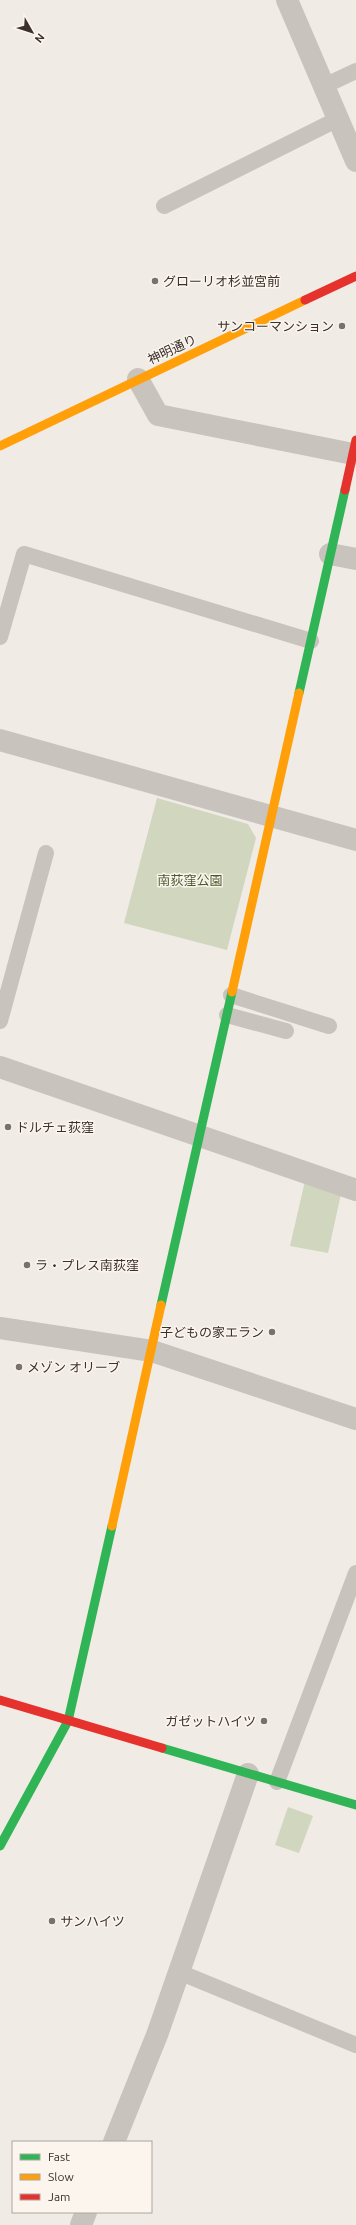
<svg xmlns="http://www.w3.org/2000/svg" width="356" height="2225" viewBox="0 0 356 2225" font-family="Ubuntu,'Noto Sans JP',sans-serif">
<rect width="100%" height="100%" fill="#f0ebe5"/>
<g fill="#d1d6bf">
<path d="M 157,798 L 248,824 L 256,838 L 227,950 L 124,923 Z"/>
<path d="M 305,1181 L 341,1194 L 328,1253 L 290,1246 Z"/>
<path d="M 288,1807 L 313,1816 L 299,1853 L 275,1845 Z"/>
</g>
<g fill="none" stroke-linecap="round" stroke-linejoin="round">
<g stroke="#c9c3be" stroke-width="16">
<path d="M 324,86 L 356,71"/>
<path d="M 164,206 L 338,119"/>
<path d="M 0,637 L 24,554 L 311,641"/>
<path d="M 231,995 L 329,1026"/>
<path d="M 227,1015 L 286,1031"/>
<path d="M 0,1021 L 46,853"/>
<path d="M 277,1782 L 356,1573"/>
<path d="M 179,1972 L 356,2045"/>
</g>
<g stroke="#c9c3be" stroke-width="22">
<path d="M 287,0 L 356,161"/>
<path d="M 138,379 L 158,415 L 353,454"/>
<path d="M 330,554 L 356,559"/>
<path d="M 0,740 L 356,840"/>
<path d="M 0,1067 L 356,1190"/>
<path d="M 0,1328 L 152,1351 L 356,1419"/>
<path d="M 114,2142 L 157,2035 L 248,1774"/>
<path d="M 81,2225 L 86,2212"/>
</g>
<g stroke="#30b455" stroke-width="9">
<path d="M 299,693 L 345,490"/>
<path d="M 161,1305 L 232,992"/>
<path d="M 162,1748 L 356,1805"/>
<path d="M 0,1846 L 68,1721 L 112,1526"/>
</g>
<g stroke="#ff9f0a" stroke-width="9">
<path d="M 0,446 L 305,300"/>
<path d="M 232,992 L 299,693"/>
<path d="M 112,1526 L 161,1305"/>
</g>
<g stroke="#e5322d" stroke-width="9">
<path d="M 305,300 L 356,276"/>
<path d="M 345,490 L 356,440"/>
<path d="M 0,1700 L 162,1748"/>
</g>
</g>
<g fill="#7a716c" stroke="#fbf5ee" stroke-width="1.5">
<circle cx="155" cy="281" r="4"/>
<circle cx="342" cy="326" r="4"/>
<circle cx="8" cy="1127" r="4"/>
<circle cx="27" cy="1265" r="4"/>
<circle cx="272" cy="1332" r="4"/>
<circle cx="19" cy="1367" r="4"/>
<circle cx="264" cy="1721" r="4"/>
<circle cx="52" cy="1921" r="4"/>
</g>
<g text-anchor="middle" stroke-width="3" stroke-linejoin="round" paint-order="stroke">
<g font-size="13" fill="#3b302b" stroke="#fbf5ee" text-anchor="start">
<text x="163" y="286">グローリオ杉並宮前</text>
<text x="334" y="331" text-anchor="end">サンコーマンション</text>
<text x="16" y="1132">ドルチェ荻窪</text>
<text x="35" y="1270">ラ・プレス南荻窪</text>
<text x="264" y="1337" text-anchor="end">子どもの家エラン</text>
<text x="27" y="1372">メゾン オリーブ</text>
<text x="256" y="1726" text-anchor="end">ガゼットハイツ</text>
<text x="60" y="1926">サンハイツ</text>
</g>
<g font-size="13" fill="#3b302b" stroke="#fbf5ee">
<text transform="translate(172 349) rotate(-25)" y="5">神明通り</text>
</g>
<g font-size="13" fill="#4a5a2e" stroke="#fbf5ee">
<text x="190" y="885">南荻窪公園</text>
</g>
</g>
<rect x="12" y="2141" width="140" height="72" fill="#fbf5ee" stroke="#aea6a0"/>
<rect x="20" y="2154" width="20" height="6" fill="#30b455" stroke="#aea6a0"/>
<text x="48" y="2161" font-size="12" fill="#3b302b">Fast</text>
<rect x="20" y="2174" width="20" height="6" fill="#ff9f0a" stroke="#aea6a0"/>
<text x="48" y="2181" font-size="12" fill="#3b302b">Slow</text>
<rect x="20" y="2194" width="20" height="6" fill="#e5322d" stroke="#aea6a0"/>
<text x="48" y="2201" font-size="12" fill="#3b302b">Jam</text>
<g transform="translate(32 32) rotate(129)" stroke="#fbf5ee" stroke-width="3" paint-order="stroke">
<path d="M0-3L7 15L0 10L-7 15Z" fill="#3b302b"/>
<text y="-6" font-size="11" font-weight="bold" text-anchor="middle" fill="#3b302b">N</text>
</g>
</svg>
